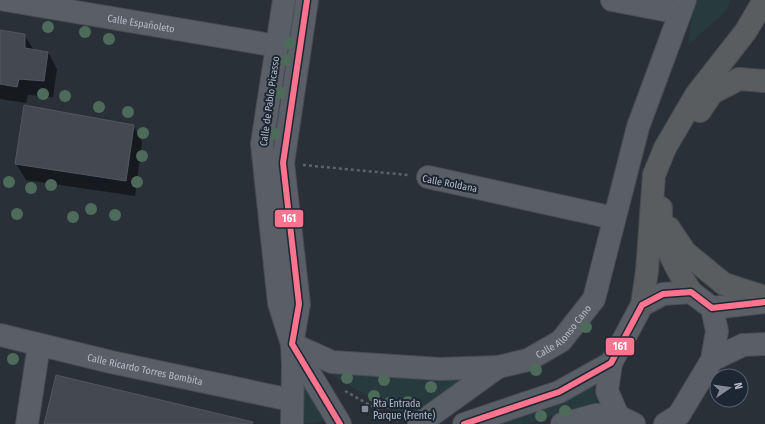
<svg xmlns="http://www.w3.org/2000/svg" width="765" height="424" viewBox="0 0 765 424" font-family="'Fira Sans Condensed',sans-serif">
<rect width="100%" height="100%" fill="#2a3038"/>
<g fill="#273a3e">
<path d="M 694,0 L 730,0 L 727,10 L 688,45 Z"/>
<path d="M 329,373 L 478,373 L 411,422 Z"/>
<path d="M 302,376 L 330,420 C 319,421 311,424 300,424 Z"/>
<path d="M 592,385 L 600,409 L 565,411 L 528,424 L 501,424 L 562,404 Z"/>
</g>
<g fill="#0007">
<path d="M 0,31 L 24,35 L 34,50 L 48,52 L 57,69 L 53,97 L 28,95 L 26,103 L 0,99 Z"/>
<path d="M 133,125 L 142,142 L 135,196 L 26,180 L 16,164 Z"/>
</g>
<g fill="#444950" stroke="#52575f">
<path d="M 0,30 L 25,34 L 25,48 L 48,52 L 44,81 L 19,79 L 17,87 L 0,84 Z"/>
<path d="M 24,105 L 134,125 L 126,181 L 15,164 Z"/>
<path d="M 56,375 L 253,422 L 252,424 L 44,424 Z"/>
</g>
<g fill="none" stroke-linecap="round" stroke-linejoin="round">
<defs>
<g id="minor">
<path id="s1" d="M 5,0 L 277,46"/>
<path d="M 284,0 L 262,144 L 279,303 L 292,344 L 293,365 L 292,424"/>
<path d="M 307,0 L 283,163 L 299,304 L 292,344 L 340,424"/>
<path d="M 612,0 L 680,13"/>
<path d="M 428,177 L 614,218"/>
<path d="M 712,308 L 765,302"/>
<path id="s2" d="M 0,335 L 111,362 L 291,400"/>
<path id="s3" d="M 292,344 L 332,362 L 440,369 L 498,367 L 528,360 L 561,341 L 594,299 L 638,127 L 685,0"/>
<path d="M 712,360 L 743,345 L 765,344"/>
<path d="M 27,424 L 39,345"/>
<path d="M 419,424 L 498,367"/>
<path d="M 464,424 L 559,392 L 611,363"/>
<path d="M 562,424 L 596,415 L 618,416"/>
<path d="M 634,424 L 618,416 L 607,391 L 611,363 L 642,305 L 663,294 L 691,292 L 712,308 L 717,331 L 712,360 L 679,415 L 665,424"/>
</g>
<g id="highway">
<path d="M 700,111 L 712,93 L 739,79 L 765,81"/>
<path d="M 661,208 C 659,239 675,267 691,292"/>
<path d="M 669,228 L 685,252 L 724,284 L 765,297"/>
<path d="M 642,305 L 647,271 L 654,175 L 665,148 L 696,95 L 746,31 L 764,0"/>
</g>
</defs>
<use href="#minor" stroke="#484c53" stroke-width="24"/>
<use href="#highway" stroke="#474c53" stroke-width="24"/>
<g stroke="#5d636a" stroke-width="2.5" stroke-dasharray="3 3" stroke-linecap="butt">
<path d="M 303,165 L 408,175"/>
<path d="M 345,391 L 398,421"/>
</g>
<use href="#minor" stroke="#5a5e66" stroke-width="22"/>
<use href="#highway" stroke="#5a5d60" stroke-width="22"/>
<defs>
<g id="bus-1">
<path d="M 307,0 L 283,163 L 299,304 L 292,344 L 340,424"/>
<path d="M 464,424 L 559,392 L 611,363 L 642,305 L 663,294 L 691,292 L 712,308 L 765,302"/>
</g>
</defs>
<use href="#bus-1" stroke="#1d2633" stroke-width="9"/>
<use href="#bus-1" stroke="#fc738d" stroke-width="6"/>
</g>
<g fill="#4e6a5a">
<circle cx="48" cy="27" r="6"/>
<circle cx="85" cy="32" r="6"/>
<circle cx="109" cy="39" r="6"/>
<circle cx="289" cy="43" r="6"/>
<circle cx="286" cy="60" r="6"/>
<circle cx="281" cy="93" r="6"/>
<circle cx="43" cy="94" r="6"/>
<circle cx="65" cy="96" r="6"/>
<circle cx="99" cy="107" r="6"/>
<circle cx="128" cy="112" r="6"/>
<circle cx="143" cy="133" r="6"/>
<circle cx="275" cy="134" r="6"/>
<circle cx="142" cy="156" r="6"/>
<circle cx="9" cy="182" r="6"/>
<circle cx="137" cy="182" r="6"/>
<circle cx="51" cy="185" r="6"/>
<circle cx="31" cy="188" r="6"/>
<circle cx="91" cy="209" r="6"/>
<circle cx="17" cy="214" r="6"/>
<circle cx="115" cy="215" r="6"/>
<circle cx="73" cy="217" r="6"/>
<circle cx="586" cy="327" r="6"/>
<circle cx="13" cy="359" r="6"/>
<circle cx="536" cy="370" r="6"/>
<circle cx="347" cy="378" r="6"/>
<circle cx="384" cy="380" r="6"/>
<circle cx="431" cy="387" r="6"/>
<circle cx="374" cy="396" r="6"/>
<circle cx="408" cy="402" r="6"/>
<circle cx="389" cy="403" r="6"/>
<circle cx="565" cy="411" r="6"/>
<circle cx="541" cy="416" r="6"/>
</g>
<rect fill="#848b96" stroke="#1d2633" stroke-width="1.5" x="361" y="405" width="8" height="8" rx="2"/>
<g text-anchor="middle" stroke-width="4" stroke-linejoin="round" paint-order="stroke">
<g font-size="10" fill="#b4bcc9" stroke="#1d2633">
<text dy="4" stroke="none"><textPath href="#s1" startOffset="138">Calle Españoleto</textPath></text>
<text transform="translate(269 101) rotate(-82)" y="4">Calle de Pablo Picasso</text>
<text transform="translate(450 183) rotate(11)" y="4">Calle Roldana</text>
<text dy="4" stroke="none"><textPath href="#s3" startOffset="287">Calle Alonso Cano</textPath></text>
<text dy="4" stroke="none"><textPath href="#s2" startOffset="149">Calle Ricardo Torres Bombita</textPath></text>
</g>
<g font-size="10" fill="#b4bcc9" stroke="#1d2633" text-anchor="start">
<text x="373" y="407">Rta Entrada<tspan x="373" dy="12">Parque (Frente)</tspan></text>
</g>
</g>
<g stroke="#1d2633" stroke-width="1.5">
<rect x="274" y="209" width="30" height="19" rx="4" fill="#fc738d"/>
<rect x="605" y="337" width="30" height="19" rx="4" fill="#fc738d"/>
</g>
<g font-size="11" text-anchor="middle" font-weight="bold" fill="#fff">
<text x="289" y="222">161</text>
<text x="620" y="350">161</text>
</g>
<g transform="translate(729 388) rotate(77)"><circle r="19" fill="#1d2633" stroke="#59626f"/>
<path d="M0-3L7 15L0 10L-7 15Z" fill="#848b96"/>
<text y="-6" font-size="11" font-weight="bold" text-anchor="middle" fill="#b4bcc9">N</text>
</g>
</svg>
